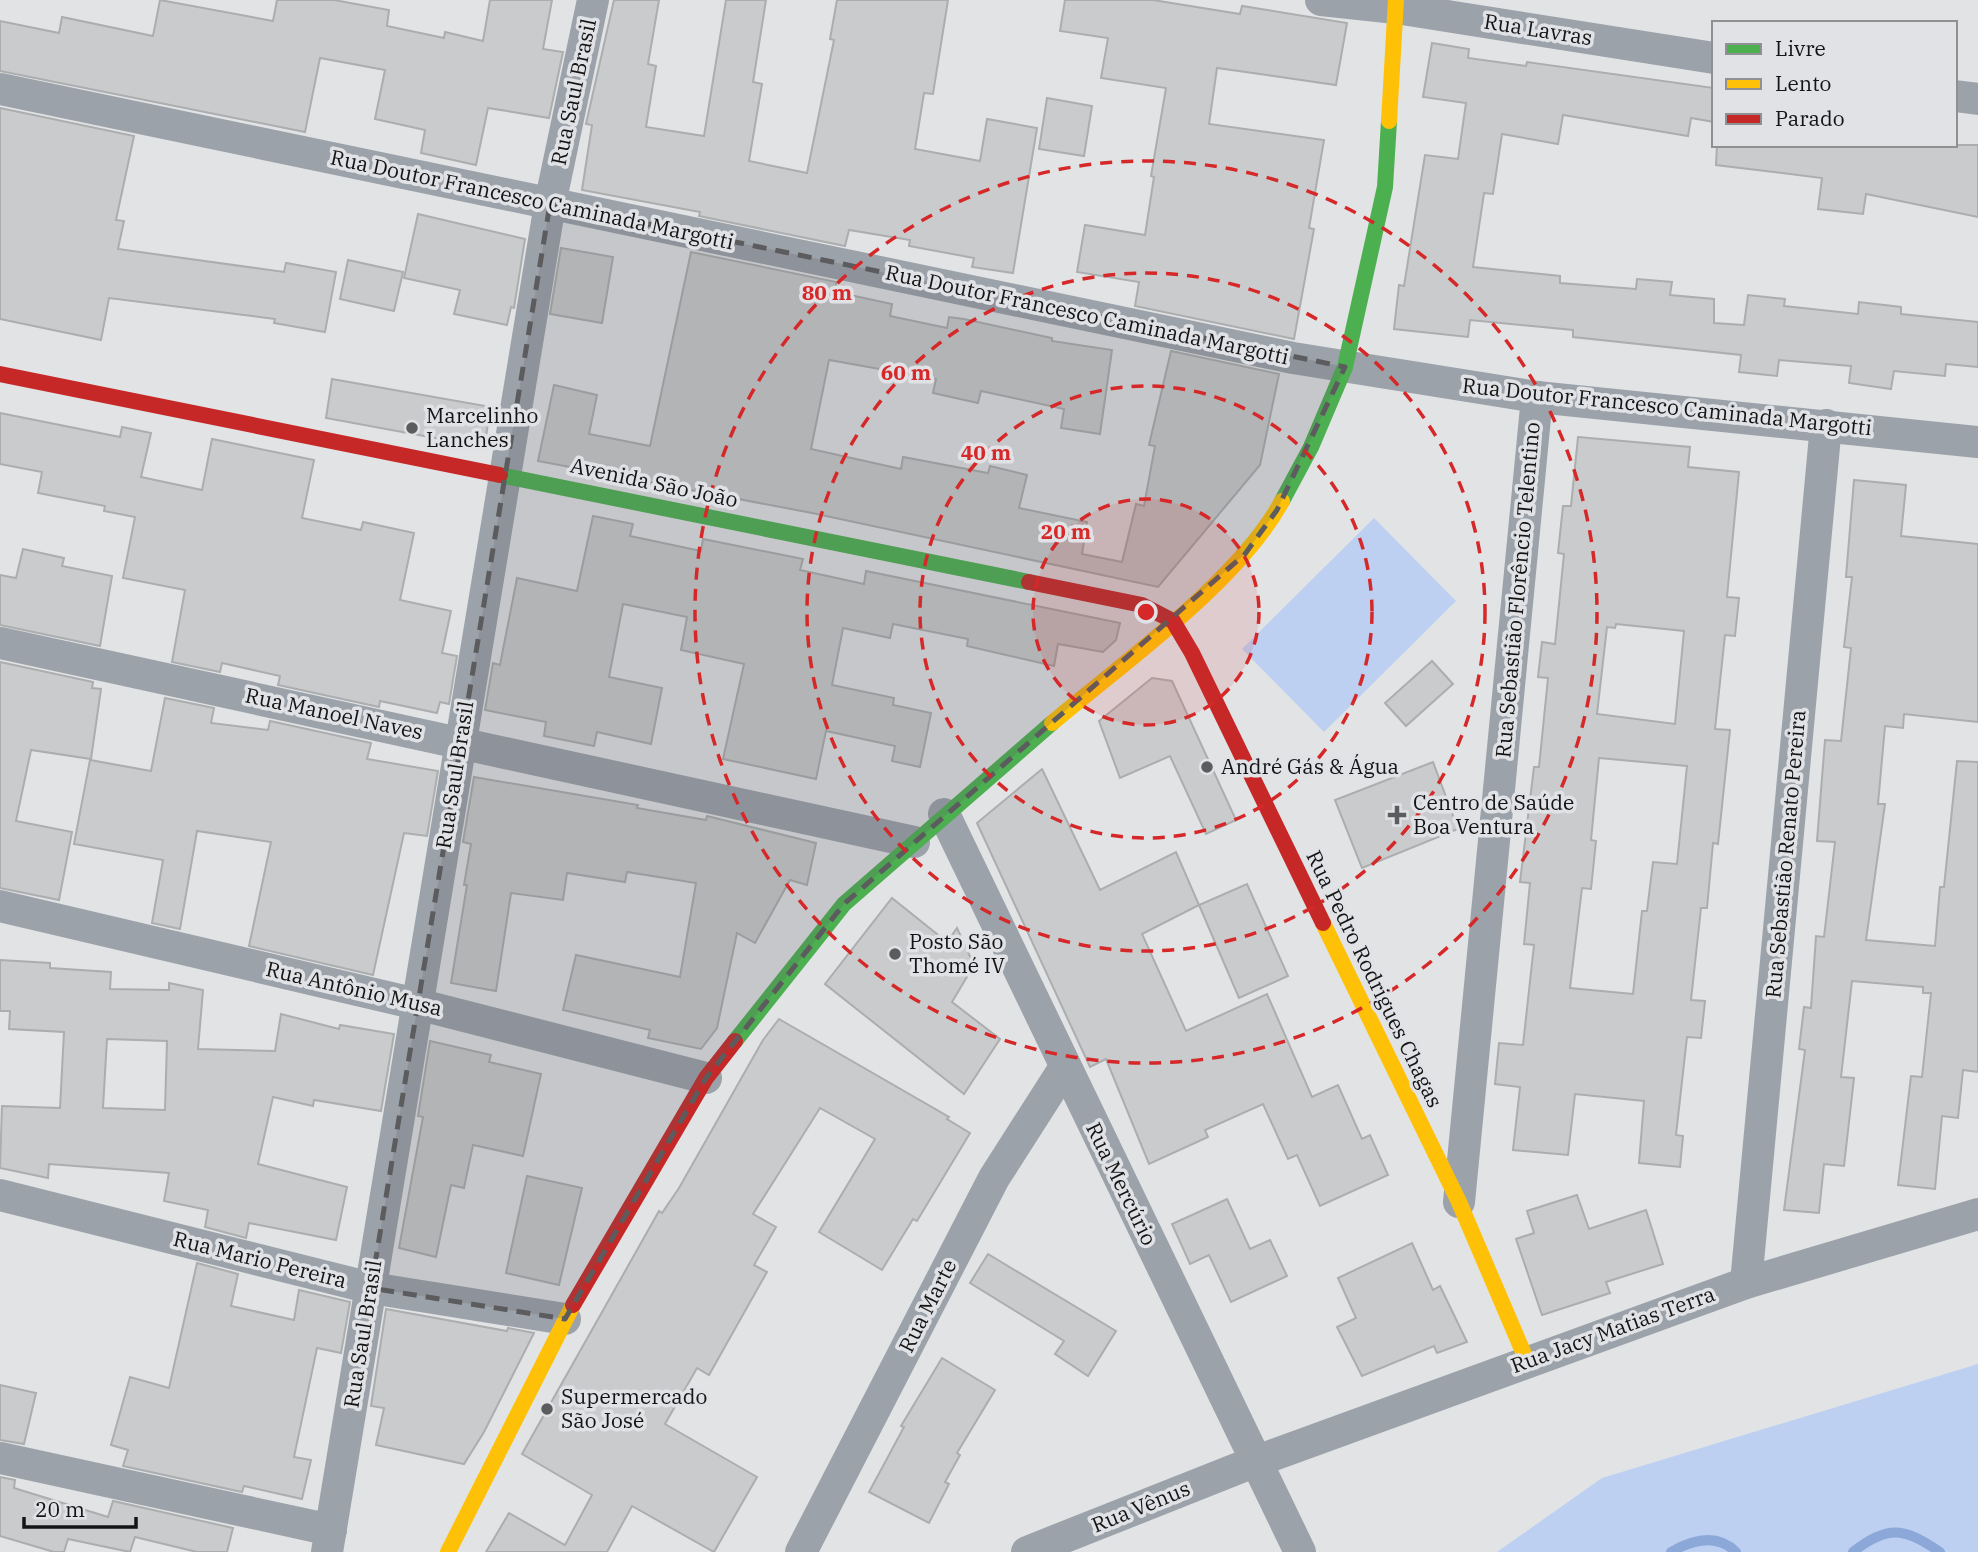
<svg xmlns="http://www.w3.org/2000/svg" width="1978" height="1552" viewBox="0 0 1978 1552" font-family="'IBM Plex Serif',serif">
<rect width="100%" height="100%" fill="#e1e3e5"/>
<g fill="#bdd0f2">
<path d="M 1374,518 L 1456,601 L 1324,732 L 1242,649 Z"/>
<path d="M 1978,1364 L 1978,1552 L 1497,1552 L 1602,1478 Z"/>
</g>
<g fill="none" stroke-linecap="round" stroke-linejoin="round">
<g stroke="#8ca8d8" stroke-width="10">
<path d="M 1671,1552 C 1692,1540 1717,1533 1736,1552"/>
<path d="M 1853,1552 C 1888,1524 1905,1528 1940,1552"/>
</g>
</g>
<g fill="#cacbcc" stroke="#acadae" stroke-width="2" fill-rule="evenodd">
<path d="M 160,0 L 273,21 L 277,0 L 334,0 L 389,10 L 387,26 L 444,38 L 445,32 L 483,41 L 490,0 L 552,0 L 543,49 L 563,52 L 549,118 L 488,108 L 476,165 L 421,153 L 425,130 L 375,119 L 385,70 L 320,58 L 305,132 L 0,71 L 0,21 L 59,33 L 62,17 L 153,36 Z"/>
<path d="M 614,0 L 659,0 L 648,64 L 656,66 L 646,127 L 704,136 L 726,0 L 766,0 L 753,82 L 762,84 L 749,161 L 807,173 L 834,40 L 830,39 L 837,0 L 948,0 L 933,94 L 924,93 L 915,149 L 980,161 L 987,119 L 1037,128 L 1013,273 L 972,267 L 974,258 L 909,246 L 910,240 L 849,230 L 845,246 L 699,216 L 700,212 L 582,190 L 592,125 L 586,124 Z"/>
<path d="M 1065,0 L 1153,0 L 1240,14 L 1242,6 L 1347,23 L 1336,85 L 1217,68 L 1209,124 L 1324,140 L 1309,228 L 1314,229 L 1294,339 L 1135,306 L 1139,282 L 1077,272 L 1085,225 L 1145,235 L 1154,177 L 1151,176 L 1166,88 L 1101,78 L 1108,38 L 1060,31 Z"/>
<path d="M 1432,43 L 1469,49 L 1468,58 L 1526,66 L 1527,62 L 1714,88 L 1714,122 L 1691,118 L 1688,136 L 1563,115 L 1558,144 L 1502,134 L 1493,194 L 1484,193 L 1473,267 L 1560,276 L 1560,283 L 1636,289 L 1637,279 L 1672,282 L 1670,295 L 1714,299 L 1714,323 L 1744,325 L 1748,295 L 1785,299 L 1784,306 L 1858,314 L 1859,302 L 1901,307 L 1901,314 L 1978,322 L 1978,367 L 1946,364 L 1945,376 L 1894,371 L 1891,389 L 1849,383 L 1851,366 L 1779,360 L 1777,376 L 1739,372 L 1741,355 L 1573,337 L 1573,330 L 1470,320 L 1468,337 L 1394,329 L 1399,285 L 1404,286 L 1425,155 L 1458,159 L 1466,103 L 1423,97 Z"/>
<path d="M 1047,98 L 1092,106 L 1084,156 L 1039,149 Z"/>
<path d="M 0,108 L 134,136 L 116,220 L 124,221 L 118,249 L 284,272 L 286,263 L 336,272 L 325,332 L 274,323 L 275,319 L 109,298 L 101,340 L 0,319 Z"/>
<path d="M 1717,145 L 1978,145 L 1978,217 L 1866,194 L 1863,214 L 1818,209 L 1822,178 L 1716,165 Z"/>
<path d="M 418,214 L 525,239 L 514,308 L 511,307 L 507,325 L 454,314 L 460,290 L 404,278 Z"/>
<path d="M 561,248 L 613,257 L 602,323 L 550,314 Z"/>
<path d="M 691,252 L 836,282 L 836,292 L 892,304 L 890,316 L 947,328 L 949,317 L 964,319 L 1052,338 L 1052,341 L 1112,350 L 1100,434 L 1061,428 L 1064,409 L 981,391 L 978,403 L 933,393 L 936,379 L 829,360 L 811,449 L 901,469 L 903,457 L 988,473 L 990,466 L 1027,475 L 1019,508 L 1087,522 L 1082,554 L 1122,562 L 1136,504 L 1144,506 L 1155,446 L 1149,445 L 1171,351 L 1279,374 L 1260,465 L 1158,587 L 812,513 L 538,461 L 554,385 L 597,395 L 589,434 L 650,446 Z"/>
<path d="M 348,260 L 403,272 L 394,311 L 340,299 Z"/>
<path d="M 332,379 L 491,407 L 484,447 L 326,418 Z"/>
<path d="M 0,413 L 120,437 L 122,427 L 151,433 L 141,477 L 202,490 L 212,439 L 314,460 L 302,518 L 361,530 L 363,522 L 414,533 L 400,600 L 451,611 L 442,653 L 457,656 L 449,704 L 440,702 L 437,713 L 380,701 L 379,707 L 278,685 L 280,676 L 222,663 L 220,672 L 172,662 L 185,590 L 123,578 L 135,517 L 104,511 L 105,506 L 38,493 L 42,472 L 0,464 Z"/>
<path d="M 1578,437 L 1690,447 L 1688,467 L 1739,472 L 1727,597 L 1739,598 L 1735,636 L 1725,635 L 1715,729 L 1730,730 L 1718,844 L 1713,843 L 1707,908 L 1701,908 L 1691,1000 L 1705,1001 L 1701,1038 L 1687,1037 L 1676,1135 L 1683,1136 L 1680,1167 L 1639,1163 L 1644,1101 L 1575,1094 L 1568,1155 L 1513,1150 L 1520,1087 L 1495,1084 L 1499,1043 L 1523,1045 L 1534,945 L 1524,944 L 1530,883 L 1520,882 L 1534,767 L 1539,767 L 1548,678 L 1538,677 L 1542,642 L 1555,644 L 1564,554 L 1558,553 L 1563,506 L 1571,506 ZM 1616,624 L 1684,631 L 1675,724 L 1597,714 L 1607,627 L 1615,628 ZM 1599,758 L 1687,766 L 1677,864 L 1653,862 L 1647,911 L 1642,911 L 1633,994 L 1570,988 L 1582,888 L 1591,889 L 1596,841 L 1591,840 Z"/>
<path d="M 1854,480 L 1906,485 L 1901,536 L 1978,544 L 1978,722 L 1904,714 L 1903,728 L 1885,726 L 1878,804 L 1885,804 L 1866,940 L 1935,946 L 1940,887 L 1944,887 L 1957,761 L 1978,762 L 1978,1072 L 1963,1070 L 1958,1118 L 1942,1116 L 1935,1189 L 1898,1185 L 1911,1076 L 1922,1077 L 1931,993 L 1923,993 L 1923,987 L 1852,981 L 1841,1077 L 1854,1078 L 1844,1166 L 1824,1164 L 1819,1213 L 1784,1210 L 1805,1050 L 1799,1049 L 1804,1007 L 1811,1008 L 1816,936 L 1824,937 L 1835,842 L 1817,841 L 1825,740 L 1841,741 L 1851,648 L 1844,647 L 1852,577 L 1846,577 Z"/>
<path d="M 593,516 L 633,524 L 630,536 L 701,551 L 703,539 L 803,559 L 800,570 L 864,584 L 866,571 L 1120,623 L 1116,640 L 1103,652 L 1058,644 L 1054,666 L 967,646 L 968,639 L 893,624 L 890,638 L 843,628 L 832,685 L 894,698 L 893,705 L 931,713 L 920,767 L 892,761 L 895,746 L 826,731 L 816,779 L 723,759 L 744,664 L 681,650 L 687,617 L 623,604 L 609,677 L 662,688 L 651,744 L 597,732 L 594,746 L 544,736 L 546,722 L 485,710 L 493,663 L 500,665 L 517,578 L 577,591 Z"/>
<path d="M 23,549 L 64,558 L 62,566 L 112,576 L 100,646 L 0,625 L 0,575 L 16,578 Z"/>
<path d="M 1432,661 L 1453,684 L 1406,726 L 1385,703 Z"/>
<path d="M 0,662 L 93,682 L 92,688 L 101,689 L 91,759 L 31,750 L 16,821 L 72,832 L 59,900 L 0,888 Z"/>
<path d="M 1152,678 L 1172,681 L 1236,820 L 1206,834 L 1170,756 L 1120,778 L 1099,721 Z"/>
<path d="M 165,698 L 214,708 L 211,723 L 268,730 L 270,721 L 371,743 L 367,759 L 438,771 L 427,836 L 404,833 L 373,975 L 249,946 L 271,842 L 197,831 L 180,929 L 152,923 L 163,860 L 74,844 L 90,760 L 151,771 Z"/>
<path d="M 1433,762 L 1458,829 L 1362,868 L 1335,800 Z"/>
<path d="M 1042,769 L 1100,890 L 1176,852 L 1199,905 L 1142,934 L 1186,1031 L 1267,994 L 1312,1097 L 1338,1085 L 1362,1139 L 1370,1135 L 1388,1175 L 1320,1206 L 1297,1155 L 1288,1159 L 1263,1104 L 1205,1130 L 1208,1137 L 1149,1164 L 1106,1059 L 1090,1067 L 977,823 Z"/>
<path d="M 474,777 L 638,805 L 637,808 L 706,820 L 707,816 L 816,843 L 807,885 L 790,880 L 755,943 L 737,933 L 717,1028 L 701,1049 L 648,1038 L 650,1030 L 563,1010 L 576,955 L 680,977 L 696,883 L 627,872 L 625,882 L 567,873 L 563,900 L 511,893 L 496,991 L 451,983 L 467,885 L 464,885 L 471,844 L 463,842 Z"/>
<path d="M 1247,884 L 1288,976 L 1239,998 L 1199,905 Z"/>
<path d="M 892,898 L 947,942 L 957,928 L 974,965 L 952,1002 L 1000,1039 L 964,1094 L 825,984 Z"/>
<path d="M 0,960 L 50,963 L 50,968 L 111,972 L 110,989 L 169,990 L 169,983 L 203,990 L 198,1049 L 275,1051 L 281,1014 L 339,1029 L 340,1025 L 394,1034 L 381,1111 L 314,1100 L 313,1106 L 273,1097 L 258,1164 L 347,1187 L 336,1240 L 249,1223 L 246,1238 L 205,1227 L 208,1210 L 164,1201 L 169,1173 L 49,1164 L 48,1178 L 0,1168 L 2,1106 L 60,1108 L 64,1032 L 9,1029 L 10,1011 L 0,1011 ZM 107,1039 L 167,1041 L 165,1110 L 103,1108 Z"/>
<path d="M 779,1019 L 949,1117 L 947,1119 L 970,1133 L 917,1221 L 913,1219 L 882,1270 L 819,1232 L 875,1139 L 820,1108 L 753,1214 L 776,1227 L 754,1265 L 767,1272 L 709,1375 L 697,1368 L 665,1424 L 757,1477 L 714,1552 L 632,1506 L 607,1552 L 486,1552 L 509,1513 L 565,1545 L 592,1495 L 522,1454 L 659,1211 L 662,1213 L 679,1188 L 763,1040 Z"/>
<path d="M 430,1041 L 491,1055 L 489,1062 L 541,1074 L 523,1156 L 473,1145 L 464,1188 L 451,1185 L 436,1257 L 399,1248 L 423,1117 L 418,1116 Z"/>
<path d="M 527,1176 L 582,1188 L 559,1285 L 506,1273 Z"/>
<path d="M 1577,1195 L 1589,1229 L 1646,1210 L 1663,1264 L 1606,1282 L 1610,1293 L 1542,1315 L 1516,1239 L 1534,1233 L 1527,1211 Z"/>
<path d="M 1227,1199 L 1250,1249 L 1270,1240 L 1287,1276 L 1231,1302 L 1209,1255 L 1190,1264 L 1172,1224 Z"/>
<path d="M 1412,1243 L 1433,1290 L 1440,1286 L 1467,1342 L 1437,1353 L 1434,1346 L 1362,1376 L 1337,1327 L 1356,1318 L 1338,1278 Z"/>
<path d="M 988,1254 L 1116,1331 L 1088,1376 L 1055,1354 L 1064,1341 L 970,1283 Z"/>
<path d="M 197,1263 L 238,1274 L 231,1306 L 294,1320 L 299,1290 L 350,1302 L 341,1353 L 317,1348 L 294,1457 L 311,1460 L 302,1499 L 244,1486 L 242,1492 L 123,1466 L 128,1450 L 111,1445 L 130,1377 L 169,1388 Z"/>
<path d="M 386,1309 L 507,1331 L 508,1328 L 534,1333 L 484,1432 L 464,1464 L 376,1445 L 384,1408 L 371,1406 Z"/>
<path d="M 942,1358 L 995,1390 L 957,1453 L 960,1455 L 945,1482 L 949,1484 L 929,1523 L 869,1492 L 904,1427 L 901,1426 Z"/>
<path d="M 0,1385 L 36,1393 L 24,1444 L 0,1440 Z"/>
<path d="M 0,1477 L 15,1480 L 14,1488 L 108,1517 L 113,1501 L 233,1528 L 227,1552 L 197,1552 L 135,1537 L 130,1552 L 68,1539 L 64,1552 L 54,1552 L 0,1536 Z"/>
</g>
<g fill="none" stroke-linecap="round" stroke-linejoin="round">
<g stroke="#9ca2aa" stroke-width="32">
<path d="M 1321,0 L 1396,8 L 1714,58"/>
<path d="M 0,89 L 1293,358 L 1537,397 L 1978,442"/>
<path d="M 1955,96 L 1978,99"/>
<path d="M 0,643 L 914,842"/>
<path d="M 944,814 L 1300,1552"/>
<path d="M 0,906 L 417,1004 L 706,1078"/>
<path d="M 0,1195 L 371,1288 L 565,1319"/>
<path d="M 1459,1202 L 1537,397"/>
<path d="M 1746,1283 L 1826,425"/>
<path d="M 0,1458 L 331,1530"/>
<path d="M 327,1552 L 550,204 L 593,0"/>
<path d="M 801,1552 L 994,1178 L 1065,1067"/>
<path d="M 1027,1552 L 1254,1462 L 1746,1283 L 1978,1214"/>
</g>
<g stroke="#4caf50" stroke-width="16">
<path d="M 500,475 L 1029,582"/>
<path d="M 1282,501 L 1311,447 L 1345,367 L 1385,187 L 1389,121"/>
<path d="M 735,1041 L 844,904 L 1052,723"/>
</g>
<g stroke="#ffc107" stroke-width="16">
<path d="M 1389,121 L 1396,0"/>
<path d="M 1052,723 C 1123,663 1239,581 1282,501"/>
<path d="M 1323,923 L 1459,1202 L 1527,1361"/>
<path d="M 448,1552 L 573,1305"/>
</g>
<g stroke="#c62828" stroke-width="16">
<path d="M 0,374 L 500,475"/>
<path d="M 1029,582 L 1142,605 L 1173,621 L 1192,653 L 1323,923"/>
<path d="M 573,1305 L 706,1078 L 735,1041"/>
</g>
</g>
<path fill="#5c5c5e" fill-opacity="0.2" stroke="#5c5c5e" stroke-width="5" stroke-dasharray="14 9" stroke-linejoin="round" d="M 550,204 L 1345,367 L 1277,510 L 1245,554 L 844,904 L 706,1078 L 565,1319 L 371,1288 Z"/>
<circle cx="1146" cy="612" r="113" fill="#d62828" fill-opacity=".12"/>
<g fill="none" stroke="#d62828" stroke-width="3.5" stroke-dasharray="12 9">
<circle cx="1146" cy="612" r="113"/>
<circle cx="1146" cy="612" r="226"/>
<circle cx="1146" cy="612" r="339"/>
<circle cx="1146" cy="612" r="451"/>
</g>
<g fill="#5c5c5e" stroke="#e0e2e6" stroke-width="2.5">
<circle cx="412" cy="428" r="7"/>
<circle cx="1207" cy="767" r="7"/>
<path d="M1393.5 804.5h7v7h7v7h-7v7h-7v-7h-7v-7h7z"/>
<circle cx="895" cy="954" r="7"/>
<circle cx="547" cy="1409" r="7"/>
</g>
<g text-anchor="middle" stroke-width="7" stroke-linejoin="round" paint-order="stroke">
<g font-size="21" fill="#141415" stroke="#e0e2e6">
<text transform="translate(1538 30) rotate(9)" y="7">Rua Lavras</text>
<text transform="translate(574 92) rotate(-78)" y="7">Rua Saul Brasil</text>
<text transform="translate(532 200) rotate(12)" y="7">Rua Doutor Francesco Caminada Margotti</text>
<text transform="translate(1087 315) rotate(12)" y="7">Rua Doutor Francesco Caminada Margotti</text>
<text transform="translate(1667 407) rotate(6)" y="7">Rua Doutor Francesco Caminada Margotti</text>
<text transform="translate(654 483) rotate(12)" y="7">Avenida São João</text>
<text transform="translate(1518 590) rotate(-85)" y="7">Rua Sebastião Florêncio Telentino</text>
<text transform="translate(334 714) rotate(12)" y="7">Rua Manoel Naves</text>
<text transform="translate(455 775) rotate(-81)" y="7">Rua Saul Brasil</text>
<text transform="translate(1786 854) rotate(-85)" y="7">Rua Sebastião Renato Pereira</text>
<text transform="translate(1374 979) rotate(64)" y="7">Rua Pedro Rodrigues Chagas</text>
<text transform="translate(354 989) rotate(13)" y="7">Rua Antônio Musa</text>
<text transform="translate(1121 1184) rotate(64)" y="7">Rua Mercúrio</text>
<text transform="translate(260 1260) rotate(14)" y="7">Rua Mario Pereira</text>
<text transform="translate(928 1306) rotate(-63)" y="7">Rua Marte</text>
<text transform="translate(1613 1330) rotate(-20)" y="7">Rua Jacy Matias Terra</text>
<text transform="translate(363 1334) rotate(-81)" y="7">Rua Saul Brasil</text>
<text transform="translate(1141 1507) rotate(-22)" y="7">Rua Vênus</text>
</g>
<g font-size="21" fill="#141415" stroke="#e0e2e6" text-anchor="start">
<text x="426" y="423">Marcelinho<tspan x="426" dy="24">Lanches</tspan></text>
<text x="1221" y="774">André Gás &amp; Água</text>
<text x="1413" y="810">Centro de Saúde<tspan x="1413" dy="24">Boa Ventura</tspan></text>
<text x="909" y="949">Posto São<tspan x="909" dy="24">Thomé IV</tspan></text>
<text x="561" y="1404">Supermercado<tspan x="561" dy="24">São José</tspan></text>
</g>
</g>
<circle cx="1146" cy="612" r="10" fill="#d62828" stroke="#e0e2e6" stroke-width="3.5"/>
<g font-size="21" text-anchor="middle" font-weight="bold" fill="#d62828" stroke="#e0e2e6" stroke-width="7" stroke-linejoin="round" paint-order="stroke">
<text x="827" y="300">80 m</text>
<text x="906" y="380">60 m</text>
<text x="986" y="460">40 m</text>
<text x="1066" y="539">20 m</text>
</g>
<rect x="1712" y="21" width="245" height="126" fill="#e0e2e6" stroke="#8e9092" stroke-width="2"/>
<rect x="1726" y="44" width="35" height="10" fill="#4caf50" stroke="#8e9092" stroke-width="2"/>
<text x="1775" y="56" font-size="21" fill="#141415">Livre</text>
<rect x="1726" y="79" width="35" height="10" fill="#ffc107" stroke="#8e9092" stroke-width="2"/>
<text x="1775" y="91" font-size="21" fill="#141415">Lento</text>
<rect x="1726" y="114" width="35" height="10" fill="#c62828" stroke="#8e9092" stroke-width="2"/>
<text x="1775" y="126" font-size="21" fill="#141415">Parado</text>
<path d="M24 1517v10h112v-10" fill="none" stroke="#141415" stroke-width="3.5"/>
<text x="35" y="1517" font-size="21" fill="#141415" stroke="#e0e2e6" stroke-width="5" paint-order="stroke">20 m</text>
</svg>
